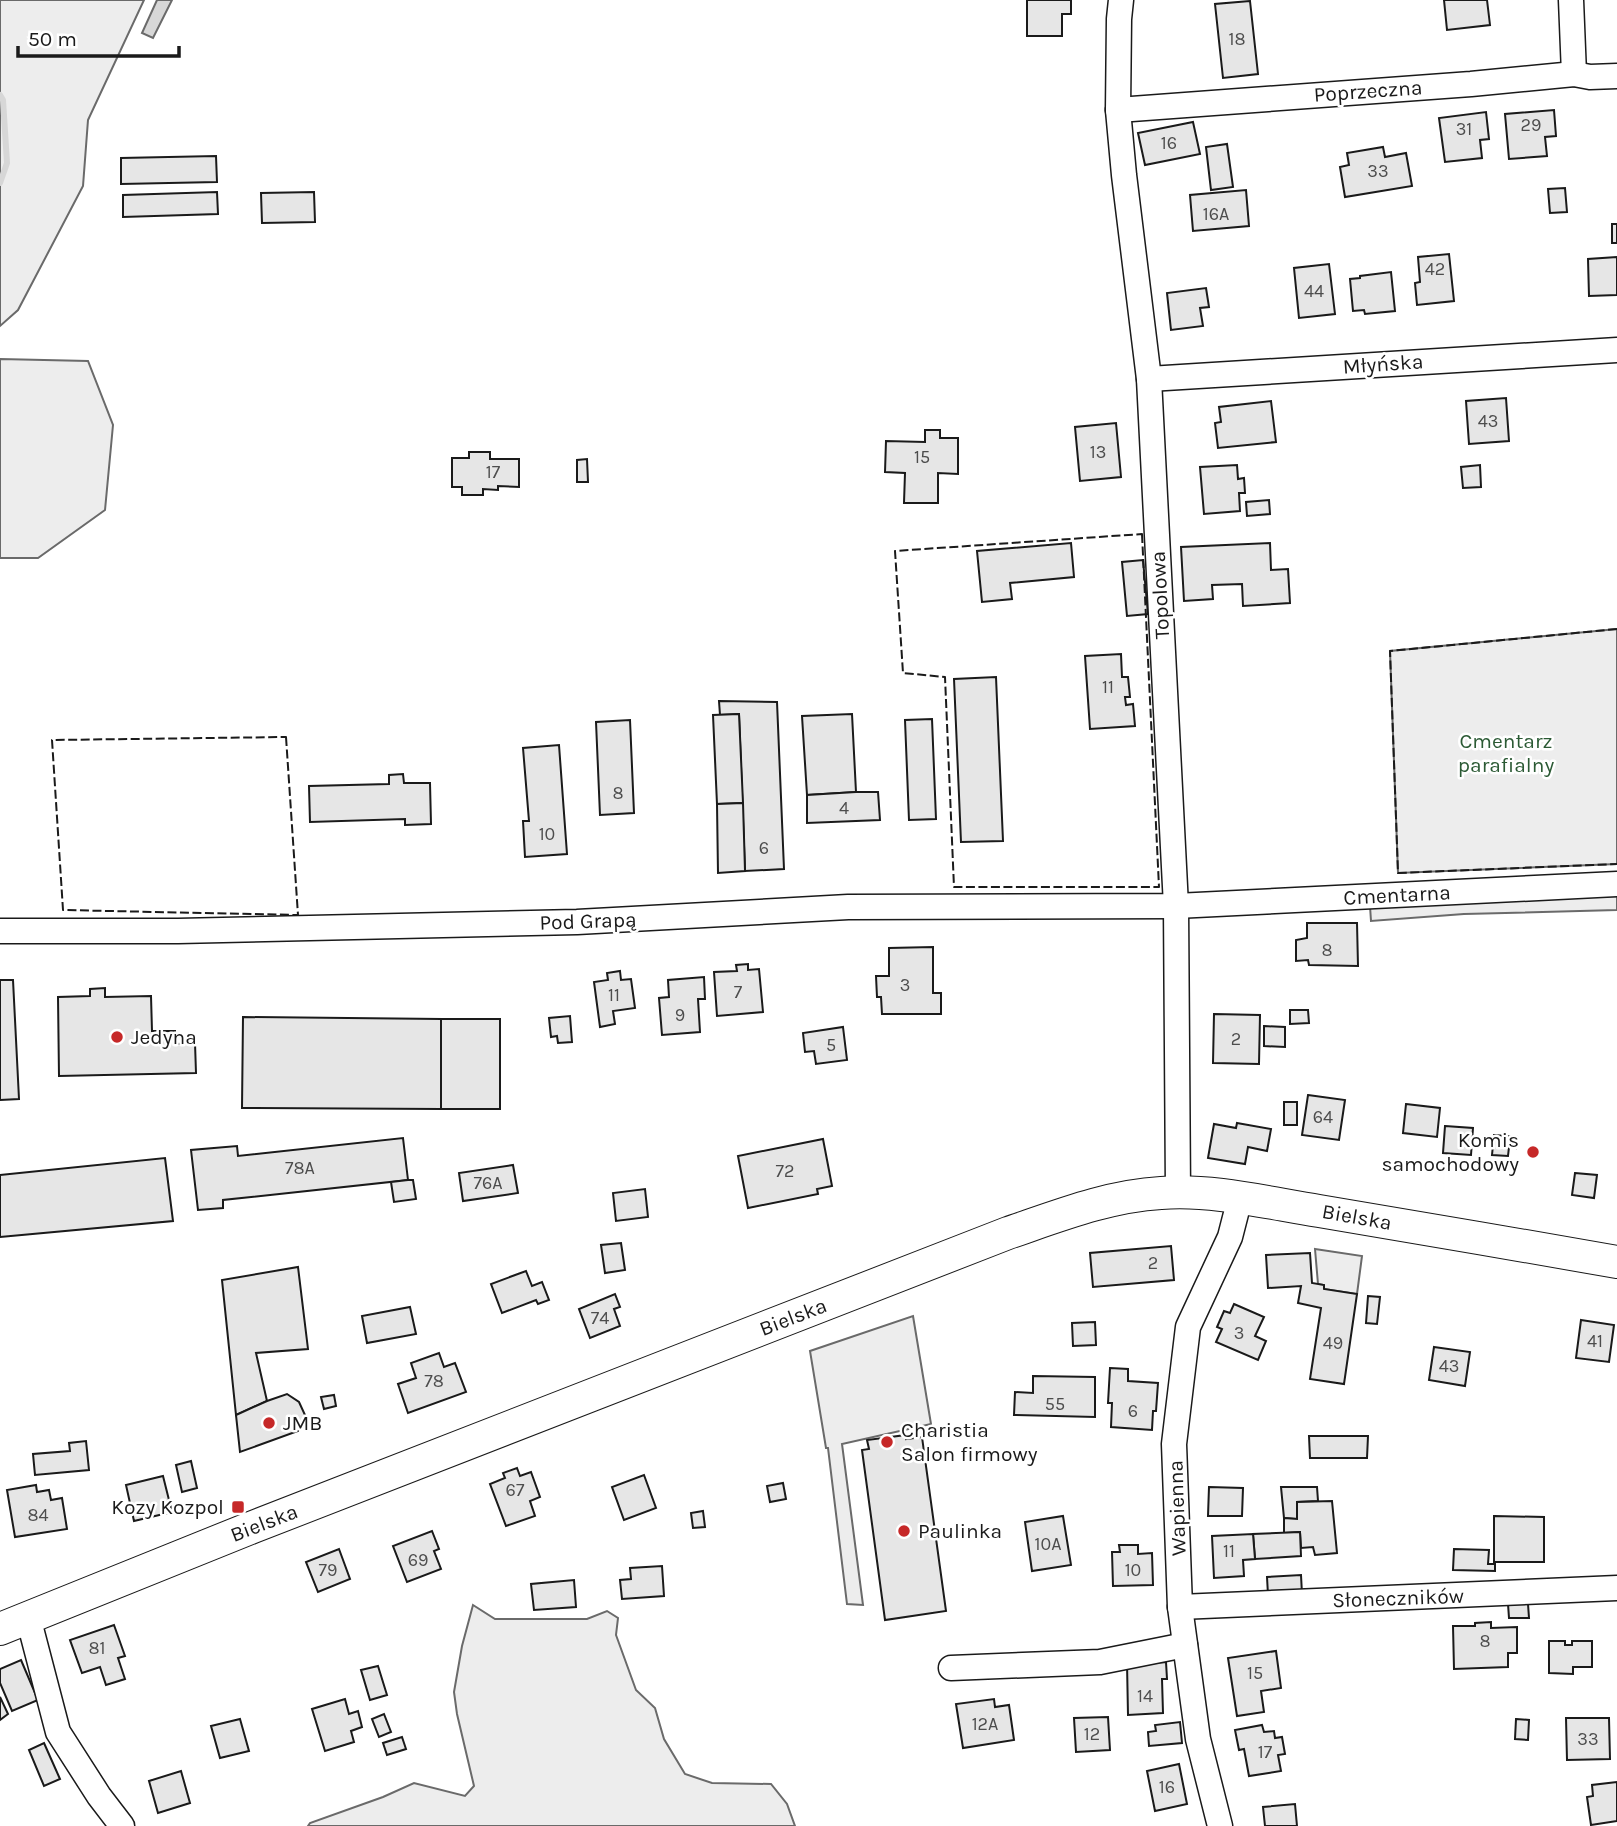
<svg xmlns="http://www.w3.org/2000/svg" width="1617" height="1826" viewBox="0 0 1617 1826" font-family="Karla,sans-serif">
<rect width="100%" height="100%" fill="#fff"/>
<g fill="#ededed" stroke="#6a6a6a" stroke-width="2">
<path d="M 0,0 L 144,0 L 88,120 L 83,186 L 18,310 L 0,326 Z"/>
<path d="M 0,359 L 88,361 L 113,425 L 105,510 L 38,558 L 0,558 Z"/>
<path d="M 1617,629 L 1617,864 L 1398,873 L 1390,651 Z"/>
<path d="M 1617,896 L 1617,910 L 1464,914 L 1371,921 L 1370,906 Z"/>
<path d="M 1315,1249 L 1362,1256 L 1357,1294 L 1324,1289 L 1324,1285 L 1318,1284 Z"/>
<path d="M 913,1316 L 931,1424 L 842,1444 L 863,1605 L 847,1604 L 828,1448 L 826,1448 L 810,1351 Z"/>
<path d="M 473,1605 L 495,1619 L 587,1619 L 607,1611 L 618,1618 L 616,1635 L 636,1690 L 655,1708 L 664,1739 L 685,1774 L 712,1783 L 771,1784 L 787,1804 L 795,1826 L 308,1826 L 310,1823 L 383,1797 L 414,1783 L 465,1796 L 474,1786 L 457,1714 L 454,1692 L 462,1646 Z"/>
</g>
<path fill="#d7d7d7" stroke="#6a6a6a" stroke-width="2" d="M 157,0 L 172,0 L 153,38 L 142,33 Z"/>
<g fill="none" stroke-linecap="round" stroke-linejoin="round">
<path stroke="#d7d7d7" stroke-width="6" d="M 0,95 L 3,100 L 7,163 L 0,183"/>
</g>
<g fill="#e6e6e6" stroke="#1a1a1a" stroke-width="2">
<path d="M 1027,0 L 1071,0 L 1071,14 L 1062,14 L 1062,36 L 1027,36 Z"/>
<path d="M 1444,0 L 1487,0 L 1490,25 L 1447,30 Z"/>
<path d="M 1250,1 L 1258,74 L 1223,78 L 1215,4 Z"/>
<path d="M 1554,110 L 1556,136 L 1545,137 L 1547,156 L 1509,159 L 1505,114 Z"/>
<path d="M 1486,112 L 1489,139 L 1480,140 L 1482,158 L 1445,162 L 1439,118 Z"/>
<path d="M 1193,122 L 1200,154 L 1145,165 L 1138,133 Z"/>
<path d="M 1227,144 L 1233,187 L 1211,190 L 1206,147 Z"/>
<path d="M 1383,147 L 1385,157 L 1406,153 L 1412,186 L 1345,197 L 1340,167 L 1349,165 L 1347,153 Z"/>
<path d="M 216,156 L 217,182 L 121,184 L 121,158 Z"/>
<path d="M 1565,188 L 1567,212 L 1550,213 L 1548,189 Z"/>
<path d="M 1246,190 L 1249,226 L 1193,231 L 1190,195 Z"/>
<path d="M 217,192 L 218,214 L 123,217 L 123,195 Z"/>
<path d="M 314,192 L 315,222 L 262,223 L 261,193 Z"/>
<rect x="1612" y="224" width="5" height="19"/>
<path d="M 1449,254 L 1454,301 L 1417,305 L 1415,283 L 1420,282 L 1418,257 Z"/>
<path d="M 1617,257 L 1617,295 L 1589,296 L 1588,259 Z"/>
<path d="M 1329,264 L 1335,314 L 1299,318 L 1294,268 Z"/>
<path d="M 1391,272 L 1395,311 L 1365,314 L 1364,310 L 1353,311 L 1350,279 L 1360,278 L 1360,276 Z"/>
<path d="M 1206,288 L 1209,307 L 1200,308 L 1203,326 L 1171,330 L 1167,293 Z"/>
<path d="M 1506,398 L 1509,441 L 1469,444 L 1466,401 Z"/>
<path d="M 1271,401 L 1276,442 L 1218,448 L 1215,423 L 1221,422 L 1219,407 Z"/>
<path d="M 1116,423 L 1121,477 L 1080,481 L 1075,427 Z"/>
<path d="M 925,430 L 940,430 L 940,438 L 958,438 L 958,474 L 938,473 L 938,503 L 904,503 L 905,473 L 885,472 L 886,441 L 925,442 Z"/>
<path d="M 469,452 L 490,452 L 490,459 L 519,459 L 519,487 L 498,486 L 498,490 L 483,489 L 483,495 L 462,495 L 462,487 L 452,487 L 452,458 L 469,458 Z"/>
<path d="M 587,459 L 588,482 L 577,482 L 577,460 Z"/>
<path d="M 1237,465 L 1238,479 L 1244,478 L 1245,493 L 1239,493 L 1240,511 L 1204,514 L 1200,467 Z"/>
<path d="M 1480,465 L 1481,487 L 1463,488 L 1461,467 Z"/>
<path d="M 1269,500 L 1270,514 L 1247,516 L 1246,502 Z"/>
<path d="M 1071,543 L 1074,577 L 1010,583 L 1012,599 L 982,602 L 977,551 Z"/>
<path d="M 1270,543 L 1271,570 L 1288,569 L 1290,603 L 1243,606 L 1242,584 L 1212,585 L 1213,599 L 1184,601 L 1181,547 Z"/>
<path d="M 1143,560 L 1148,614 L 1127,616 L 1122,562 Z"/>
<path d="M 1121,654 L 1122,677 L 1128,677 L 1130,697 L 1125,697 L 1126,705 L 1133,704 L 1135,726 L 1090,729 L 1085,656 Z"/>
<path d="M 996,677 L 1003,841 L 961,842 L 954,679 Z"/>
<path d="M 719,701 L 777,702 L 784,869 L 745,871 L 739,714 L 720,715 Z"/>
<path d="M 739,714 L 743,803 L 717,804 L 713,715 Z"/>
<path d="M 852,714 L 856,792 L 807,795 L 802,716 Z"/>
<path d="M 932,719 L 936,819 L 909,820 L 905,720 Z"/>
<path d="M 630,720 L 634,813 L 600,815 L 596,722 Z"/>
<path d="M 559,745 L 567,854 L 525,857 L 523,821 L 529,821 L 523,748 Z"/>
<path d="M 403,774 L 404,783 L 430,783 L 431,824 L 405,825 L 405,819 L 310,822 L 309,786 L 389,784 L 389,775 Z"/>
<path d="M 856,792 L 878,792 L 880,820 L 807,823 L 807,795 Z"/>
<path d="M 743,803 L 745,871 L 718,873 L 717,804 Z"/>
<path d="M 1307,923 L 1357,923 L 1358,966 L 1309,965 L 1308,960 L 1296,961 L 1296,940 L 1307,938 Z"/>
<path d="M 933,947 L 933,993 L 941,993 L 941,1014 L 882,1014 L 881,997 L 877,997 L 876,976 L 889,976 L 889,948 Z"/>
<path d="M 748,964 L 748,970 L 759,969 L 763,1012 L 717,1016 L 714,972 L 737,971 L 736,965 Z"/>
<path d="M 620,971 L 621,980 L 631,979 L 635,1008 L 613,1011 L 615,1024 L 600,1027 L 594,982 L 608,980 L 607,973 Z"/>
<path d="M 704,977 L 705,999 L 698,999 L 700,1032 L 662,1035 L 659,998 L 669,997 L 668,980 Z"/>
<path d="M 0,980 L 13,980 L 19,1099 L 0,1100 Z"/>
<path d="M 105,988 L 105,997 L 151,996 L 152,1031 L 175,1031 L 175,1044 L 195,1043 L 196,1073 L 59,1076 L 58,997 L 90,996 L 90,989 Z"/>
<path d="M 1290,1010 L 1308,1010 L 1309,1023 L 1290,1024 Z"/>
<path d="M 1214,1014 L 1260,1015 L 1259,1064 L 1213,1063 Z"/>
<path d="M 570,1016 L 572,1042 L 558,1043 L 557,1036 L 551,1037 L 549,1018 Z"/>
<path d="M 243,1017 L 441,1019 L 441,1109 L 242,1108 Z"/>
<rect x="441" y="1019" width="59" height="90"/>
<path d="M 1264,1026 L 1285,1027 L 1285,1047 L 1264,1046 Z"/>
<path d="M 843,1027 L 847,1060 L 816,1064 L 814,1051 L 805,1052 L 803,1033 Z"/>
<path d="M 1308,1095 L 1345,1100 L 1339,1140 L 1302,1135 Z"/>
<rect x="1284" y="1102" width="13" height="23"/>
<path d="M 1406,1104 L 1440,1108 L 1437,1137 L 1403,1133 Z"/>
<path d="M 1237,1123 L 1271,1129 L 1267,1151 L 1248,1147 L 1245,1164 L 1208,1158 L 1214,1124 L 1236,1128 Z"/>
<path d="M 1445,1126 L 1473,1128 L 1471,1155 L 1443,1153 Z"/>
<path d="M 1494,1135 L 1517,1137 L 1516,1148 L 1509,1147 L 1508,1156 L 1492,1155 Z"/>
<path d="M 403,1138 L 408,1180 L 223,1200 L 223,1208 L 198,1210 L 191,1150 L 237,1146 L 238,1156 Z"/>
<path d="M 823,1139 L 832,1186 L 817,1189 L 818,1194 L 748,1208 L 738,1156 Z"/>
<path d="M 165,1158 L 173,1221 L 0,1237 L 0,1175 Z"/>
<path d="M 513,1165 L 518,1193 L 463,1201 L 459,1173 Z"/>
<path d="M 1575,1173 L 1597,1175 L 1594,1198 L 1572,1195 Z"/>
<path d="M 408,1180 L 413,1180 L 416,1199 L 394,1202 L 391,1182 Z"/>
<path d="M 645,1189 L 648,1217 L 616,1221 L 613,1193 Z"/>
<path d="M 621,1243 L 625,1270 L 605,1273 L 601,1245 Z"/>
<path d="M 1171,1246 L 1174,1280 L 1093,1287 L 1090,1253 Z"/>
<path d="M 1310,1253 L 1312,1283 L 1324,1285 L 1324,1289 L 1357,1294 L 1344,1384 L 1310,1379 L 1321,1308 L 1298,1303 L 1301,1286 L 1268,1288 L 1266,1255 Z"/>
<path d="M 298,1267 L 308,1349 L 256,1353 L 267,1401 L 236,1415 L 222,1280 Z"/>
<path d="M 526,1271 L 532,1286 L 542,1282 L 549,1300 L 538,1304 L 536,1300 L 502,1313 L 491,1284 Z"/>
<path d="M 615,1294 L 620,1307 L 614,1309 L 620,1326 L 590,1338 L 579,1309 Z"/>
<path d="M 1368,1296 L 1380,1297 L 1377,1324 L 1366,1323 Z"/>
<path d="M 1234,1304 L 1264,1317 L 1255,1336 L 1266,1341 L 1258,1360 L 1216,1342 L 1222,1329 L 1217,1327 L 1224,1311 L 1230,1313 Z"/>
<path d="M 410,1307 L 416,1334 L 367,1343 L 362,1316 Z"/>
<path d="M 1581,1320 L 1614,1325 L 1609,1362 L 1576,1358 Z"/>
<path d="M 1095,1322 L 1096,1345 L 1073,1346 L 1072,1323 Z"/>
<path d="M 1434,1347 L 1470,1352 L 1465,1386 L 1429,1380 Z"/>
<path d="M 439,1353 L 444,1367 L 455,1363 L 466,1392 L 408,1413 L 398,1384 L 416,1378 L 411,1363 Z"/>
<path d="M 1110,1368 L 1128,1369 L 1128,1381 L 1158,1383 L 1156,1411 L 1153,1411 L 1152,1430 L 1111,1427 L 1112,1403 L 1108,1403 Z"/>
<path d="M 1033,1376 L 1095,1377 L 1095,1417 L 1014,1415 L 1015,1392 L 1033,1393 Z"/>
<path d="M 287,1394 L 299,1402 L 305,1415 L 298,1431 L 240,1452 L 236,1415 L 267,1401 Z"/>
<path d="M 334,1395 L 336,1406 L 324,1409 L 321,1397 Z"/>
<path d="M 906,1435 L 906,1439 L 922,1437 L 946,1611 L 885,1620 L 862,1450 L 869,1449 L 867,1440 Z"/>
<path d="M 1309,1436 L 1368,1436 L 1367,1458 L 1310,1458 Z"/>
<path d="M 86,1441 L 89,1470 L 35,1475 L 33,1454 L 70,1451 L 69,1443 Z"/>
<path d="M 191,1461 L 197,1488 L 182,1492 L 176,1465 Z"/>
<path d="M 517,1468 L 520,1476 L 531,1472 L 540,1497 L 530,1501 L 535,1516 L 506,1526 L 490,1484 L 505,1478 L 503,1473 Z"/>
<path d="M 644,1475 L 656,1508 L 624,1520 L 612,1487 Z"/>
<path d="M 163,1476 L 172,1512 L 134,1521 L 126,1485 Z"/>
<path d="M 783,1483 L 786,1499 L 770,1502 L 767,1486 Z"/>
<path d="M 36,1485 L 37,1492 L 49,1490 L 51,1500 L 62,1498 L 67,1529 L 15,1537 L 7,1490 Z"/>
<path d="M 1209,1487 L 1243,1488 L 1242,1516 L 1208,1516 Z"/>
<path d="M 1281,1487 L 1317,1487 L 1318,1501 L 1297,1502 L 1297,1519 L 1284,1518 Z"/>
<path d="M 1332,1501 L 1337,1553 L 1315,1555 L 1313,1547 L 1301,1548 L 1300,1532 L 1284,1533 L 1284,1518 L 1297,1519 L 1297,1502 Z"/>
<path d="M 703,1511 L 705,1527 L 693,1528 L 691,1513 Z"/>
<path d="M 1063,1516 L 1071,1565 L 1032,1571 L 1025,1522 Z"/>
<path d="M 1494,1516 L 1544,1517 L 1544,1562 L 1494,1562 Z"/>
<path d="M 432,1531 L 439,1549 L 434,1551 L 441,1569 L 407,1582 L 393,1546 Z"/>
<path d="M 1300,1532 L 1301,1556 L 1255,1559 L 1253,1534 Z"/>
<path d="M 1253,1534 L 1255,1559 L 1243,1560 L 1244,1576 L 1214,1578 L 1212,1536 Z"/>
<path d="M 1119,1545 L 1138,1545 L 1138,1554 L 1152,1553 L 1153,1585 L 1113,1586 L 1112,1552 L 1120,1552 Z"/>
<path d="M 339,1549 L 350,1579 L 318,1592 L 306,1562 Z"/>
<path d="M 1454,1549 L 1489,1550 L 1488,1564 L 1495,1564 L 1495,1571 L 1453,1570 Z"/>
<path d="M 662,1566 L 664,1596 L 622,1599 L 620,1580 L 631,1579 L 630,1568 Z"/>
<path d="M 1301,1575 L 1302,1594 L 1268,1595 L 1267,1577 Z"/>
<path d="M 574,1580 L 576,1607 L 534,1610 L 531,1584 Z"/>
<path d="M 1508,1604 L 1528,1604 L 1529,1618 L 1509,1618 Z"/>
<path d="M 1491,1622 L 1491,1628 L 1517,1627 L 1517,1653 L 1508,1653 L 1508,1667 L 1454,1669 L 1453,1626 L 1475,1626 L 1475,1623 Z"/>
<path d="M 114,1625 L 125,1656 L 118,1658 L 125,1679 L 106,1685 L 100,1667 L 82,1673 L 70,1640 Z"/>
<path d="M 1549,1641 L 1565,1641 L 1565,1645 L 1572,1645 L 1572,1641 L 1592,1641 L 1592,1667 L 1573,1667 L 1573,1674 L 1549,1673 Z"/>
<path d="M 1276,1651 L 1281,1688 L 1261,1691 L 1264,1712 L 1237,1716 L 1228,1658 Z"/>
<path d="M 21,1660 L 38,1700 L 12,1711 L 0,1683 L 0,1669 Z"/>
<path d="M 1166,1662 L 1167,1679 L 1162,1679 L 1163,1713 L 1128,1715 L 1127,1663 Z"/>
<path d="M 378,1666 L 387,1695 L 370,1700 L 361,1670 Z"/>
<path d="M 0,1697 L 8,1714 L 0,1720 Z"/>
<path d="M 345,1699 L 349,1714 L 358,1711 L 362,1727 L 351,1731 L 354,1742 L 325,1751 L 312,1709 Z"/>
<path d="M 994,1699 L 995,1707 L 1009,1705 L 1014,1740 L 963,1748 L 956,1704 Z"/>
<path d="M 384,1714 L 391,1732 L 379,1737 L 372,1719 Z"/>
<path d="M 1108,1717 L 1110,1750 L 1076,1752 L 1074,1718 Z"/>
<path d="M 1566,1718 L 1609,1718 L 1610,1759 L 1567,1760 Z"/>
<path d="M 240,1719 L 249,1751 L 220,1758 L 211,1726 Z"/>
<path d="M 1516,1719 L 1529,1720 L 1528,1740 L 1515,1739 Z"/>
<path d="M 1180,1722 L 1182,1743 L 1149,1746 L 1148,1732 L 1156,1731 L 1155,1725 Z"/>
<path d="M 1262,1725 L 1264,1732 L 1274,1731 L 1275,1738 L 1282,1737 L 1285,1754 L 1278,1755 L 1281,1771 L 1249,1776 L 1244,1749 L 1239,1750 L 1235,1730 Z"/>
<path d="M 402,1737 L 406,1749 L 387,1755 L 383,1743 Z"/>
<path d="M 44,1743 L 60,1779 L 44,1786 L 29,1750 Z"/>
<path d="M 1179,1764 L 1187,1804 L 1155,1811 L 1147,1771 Z"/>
<path d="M 181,1771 L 190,1803 L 158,1813 L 149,1781 Z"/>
<path d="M 1617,1782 L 1617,1821 L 1591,1825 L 1587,1797 L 1593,1796 L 1592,1785 Z"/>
<path d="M 1295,1804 L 1297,1826 L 1265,1826 L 1263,1807 Z"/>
</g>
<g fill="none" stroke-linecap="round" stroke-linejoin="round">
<defs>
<g id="minor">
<path d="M 1121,0 L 1119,19 L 1118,110 L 1124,175 L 1149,379 L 1176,906 L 1178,1193"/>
<path d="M 1571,0 L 1574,74"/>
<path d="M 1118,110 L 1471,84 L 1574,74 L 1590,77 L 1617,76"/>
<path d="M 1149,379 L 1617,350"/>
<path d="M 0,931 L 178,931 L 577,922 L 848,907 L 1176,906 L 1617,884"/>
<path d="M 1180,1607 L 1617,1588"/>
<path d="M 28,1617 L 58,1732 L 99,1796 L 122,1826"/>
<path d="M 951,1668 L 1100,1662 L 1185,1645"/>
<path d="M 1220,1826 L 1198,1739 L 1180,1607 L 1174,1444 L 1188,1327 L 1230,1237 L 1240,1198"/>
</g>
<path id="major" d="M 0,1629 L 253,1527 L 1008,1233 C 1058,1216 1108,1196 1161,1193 C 1213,1189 1268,1203 1319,1211 C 1418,1227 1518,1245 1617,1262"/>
</defs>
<use href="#minor" stroke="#1a1a1a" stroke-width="27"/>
<use href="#major" stroke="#1a1a1a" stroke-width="34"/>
<use href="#minor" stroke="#fff" stroke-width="24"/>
<use href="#major" stroke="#fff" stroke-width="32"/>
<g stroke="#1a1a1a" stroke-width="2" stroke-dasharray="9 3.5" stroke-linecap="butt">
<path d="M 1142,534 L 1159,887 L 954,887 L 945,677 L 903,673 L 895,551 Z"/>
<path d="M 1617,629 L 1390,651 L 1398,873 L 1617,864"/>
<path d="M 286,737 L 298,915 L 63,910 L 52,740 Z"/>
</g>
</g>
<g fill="#c62828" stroke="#fff" stroke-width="2.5">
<circle cx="117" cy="1037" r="7"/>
<circle cx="1533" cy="1152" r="7"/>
<circle cx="269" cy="1423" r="7"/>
<circle cx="887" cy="1442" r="7"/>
<rect x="231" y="1500" width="14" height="14" rx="3.5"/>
<circle cx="904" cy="1531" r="7"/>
</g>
<g text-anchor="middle" stroke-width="5" stroke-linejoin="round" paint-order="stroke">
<g font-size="18" fill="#4d4d4d">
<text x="1237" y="45">18</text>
<text x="1531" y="131">29</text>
<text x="1464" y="135">31</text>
<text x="1169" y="149">16</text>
<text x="1378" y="177">33</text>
<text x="1216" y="220">16A</text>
<text x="1435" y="275">42</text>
<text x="1314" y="297">44</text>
<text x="1488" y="427">43</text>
<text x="1098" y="458">13</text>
<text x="922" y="463">15</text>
<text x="493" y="478">17</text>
<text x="1108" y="693">11</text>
<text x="618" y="799">8</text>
<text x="844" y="814">4</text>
<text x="547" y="840">10</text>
<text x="764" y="854">6</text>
<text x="1327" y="956">8</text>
<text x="905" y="991">3</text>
<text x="738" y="998">7</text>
<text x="614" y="1001">11</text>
<text x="680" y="1021">9</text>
<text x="1236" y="1045">2</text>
<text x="831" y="1051">5</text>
<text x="1323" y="1123">64</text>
<text x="300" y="1174">78A</text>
<text x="785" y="1177">72</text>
<text x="488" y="1189">76A</text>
<text x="1153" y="1269">2</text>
<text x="600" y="1324">74</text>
<text x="1239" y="1339">3</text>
<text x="1595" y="1347">41</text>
<text x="1333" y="1349">49</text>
<text x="1449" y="1372">43</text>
<text x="434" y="1387">78</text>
<text x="1055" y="1410">55</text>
<text x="1133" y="1417">6</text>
<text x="515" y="1496">67</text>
<text x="38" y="1521">84</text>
<text x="1048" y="1550">10A</text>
<text x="1229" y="1557">11</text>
<text x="418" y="1566">69</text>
<text x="328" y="1576">79</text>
<text x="1133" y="1576">10</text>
<text x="1485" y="1647">8</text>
<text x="97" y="1654">81</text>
<text x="1255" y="1679">15</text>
<text x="1145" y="1702">14</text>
<text x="985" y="1730">12A</text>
<text x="1092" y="1740">12</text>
<text x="1588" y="1745">33</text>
<text x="1265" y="1758">17</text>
<text x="1167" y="1793">16</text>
</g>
<g font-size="21" fill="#1a1a1a" stroke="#fff">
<text transform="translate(1368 91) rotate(-4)" y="7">Poprzeczna</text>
<text transform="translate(1383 364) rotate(-4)" y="7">Młyńska</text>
<text transform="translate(1160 595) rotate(-93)" y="7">Topolowa</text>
<text transform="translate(1397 895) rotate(-3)" y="7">Cmentarna</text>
<text transform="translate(588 921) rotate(-2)" y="7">Pod Grapą</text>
<text transform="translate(1357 1217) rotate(10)" y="7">Bielska</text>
<text transform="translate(793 1317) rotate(-21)" y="7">Bielska</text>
<text transform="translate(1177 1508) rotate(-92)" y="7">Wapienna</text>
<text transform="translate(264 1523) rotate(-21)" y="7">Bielska</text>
<text transform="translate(1398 1598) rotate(-2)" y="7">Słoneczników</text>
</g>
<g font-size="21" fill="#2b5a34" stroke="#fff">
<text x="1506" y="748">Cmentarz<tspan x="1506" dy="24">parafialny</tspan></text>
</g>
<g font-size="21" fill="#1a1a1a" stroke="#fff" text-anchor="start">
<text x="131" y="1044">Jedyna</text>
<text x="1519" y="1147" text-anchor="end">Komis<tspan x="1519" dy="24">samochodowy</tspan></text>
<text x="283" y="1430">JMB</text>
<text x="901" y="1437">Charistia<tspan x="901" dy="24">Salon firmowy</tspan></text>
<text x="224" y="1514" text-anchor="end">Kozy Kozpol</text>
<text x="918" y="1538">Paulinka</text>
</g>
</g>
<path d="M18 46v10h161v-10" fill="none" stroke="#1a1a1a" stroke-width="3.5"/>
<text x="28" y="46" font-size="21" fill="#1a1a1a" stroke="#ffffff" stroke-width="5" paint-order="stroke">50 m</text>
</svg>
